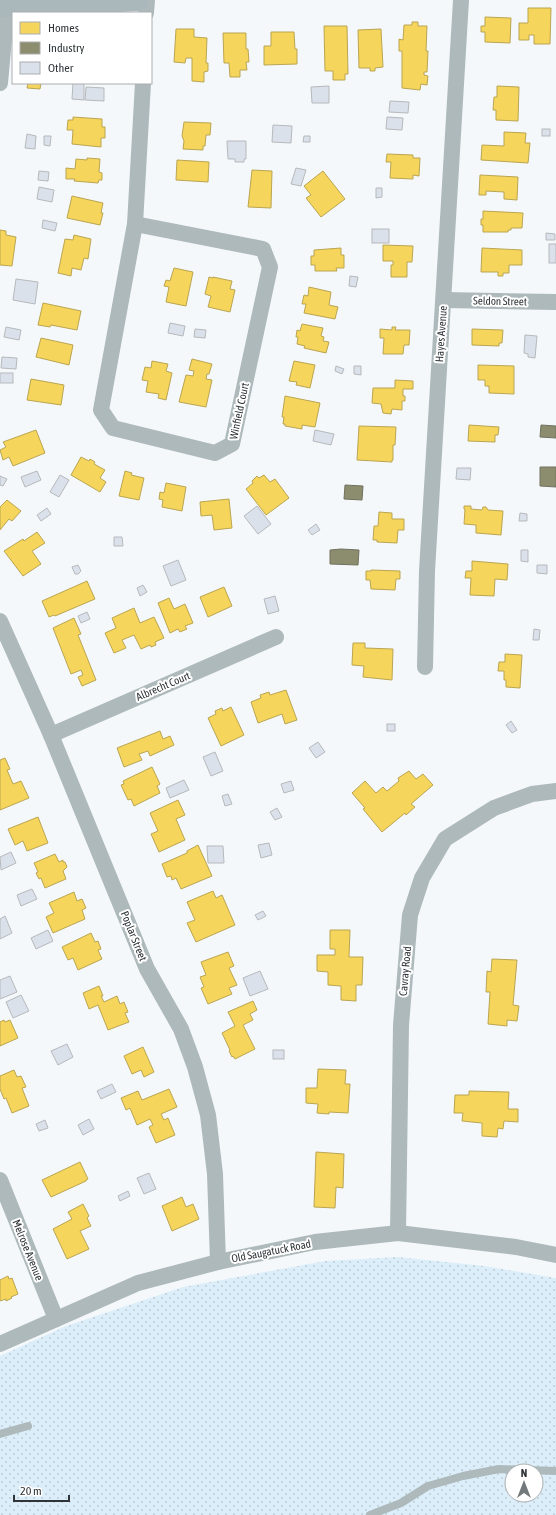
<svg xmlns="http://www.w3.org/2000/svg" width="556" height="1515" viewBox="0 0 556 1515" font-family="'Asap Condensed',sans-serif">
<defs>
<pattern id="grass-dots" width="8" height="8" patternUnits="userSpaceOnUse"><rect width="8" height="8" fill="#dbeef9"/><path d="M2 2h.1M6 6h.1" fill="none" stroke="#bccdd6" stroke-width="1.8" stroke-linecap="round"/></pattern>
</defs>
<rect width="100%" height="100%" fill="#f5f8fb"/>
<path fill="url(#grass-dots)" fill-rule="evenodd" d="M 398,1257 L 484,1266 L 556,1278 L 556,1515 L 0,1515 L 0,1356 L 66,1326 L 183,1287 L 325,1261 ZM 512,1471 L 536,1471 L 536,1495 L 512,1495 Z"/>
<g fill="#f6d55c" stroke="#baa551">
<path d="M 528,8 L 551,8 L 550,44 L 534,44 L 534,35 L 529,35 L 529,40 L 519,40 L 519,23 L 528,23 Z"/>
<path d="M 485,17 L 511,18 L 510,43 L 485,42 L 485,32 L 481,32 L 481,26 L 485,26 Z"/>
<path d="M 412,22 L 418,22 L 418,26 L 427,26 L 426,51 L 428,51 L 427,72 L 424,72 L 424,75 L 428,76 L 427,85 L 421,84 L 420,90 L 402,88 L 402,51 L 399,51 L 399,39 L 403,40 L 404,25 L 412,25 Z"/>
<path d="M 324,26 L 347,26 L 348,74 L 345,74 L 345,80 L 333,80 L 333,71 L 325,71 Z"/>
<path d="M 176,29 L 194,29 L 194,37 L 207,38 L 206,63 L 208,63 L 208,71 L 204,72 L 204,82 L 192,81 L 192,58 L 186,58 L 185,63 L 174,62 Z"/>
<path d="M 381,29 L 383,67 L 375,68 L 375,71 L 370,71 L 370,68 L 359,68 L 358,30 Z"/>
<path d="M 271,32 L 294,32 L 295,49 L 297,49 L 297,64 L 264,65 L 264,46 L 271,46 Z"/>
<path d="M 223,33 L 246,33 L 246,49 L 248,49 L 249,62 L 246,62 L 247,70 L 240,70 L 240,77 L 230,77 L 229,63 L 224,63 Z"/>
<path d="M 28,83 L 41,83 L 40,89 L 27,88 Z"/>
<path d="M 497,86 L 519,87 L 518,121 L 496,120 L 496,110 L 493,110 L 494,97 L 497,97 Z"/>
<path d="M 73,117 L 102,119 L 102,127 L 105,127 L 105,138 L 101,138 L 101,147 L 72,144 L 73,130 L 67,130 L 68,120 L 73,120 Z"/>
<path d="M 184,122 L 211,123 L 210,135 L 206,135 L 205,146 L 203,146 L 203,150 L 183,149 L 184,141 L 182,136 Z"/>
<path d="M 504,132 L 526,133 L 525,143 L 530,143 L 528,163 L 481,160 L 482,145 L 504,146 Z"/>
<path d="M 387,154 L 413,155 L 413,158 L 420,158 L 419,176 L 413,175 L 413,179 L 390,178 L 391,162 L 386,162 Z"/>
<path d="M 87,158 L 100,159 L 99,172 L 102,173 L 102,180 L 99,180 L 98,183 L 74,181 L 75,179 L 66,179 L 66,168 L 75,169 L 76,159 L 87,160 Z"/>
<path d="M 177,160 L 209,162 L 208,182 L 176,180 Z"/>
<path d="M 252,170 L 272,171 L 271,208 L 248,207 Z"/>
<path d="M 323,171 L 345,199 L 321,217 L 306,198 L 311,195 L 304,186 Z"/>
<path d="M 480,175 L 518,177 L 517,200 L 504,199 L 504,192 L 486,191 L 486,195 L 479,195 Z"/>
<path d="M 72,196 L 103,203 L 101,213 L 103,213 L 100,225 L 67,218 Z"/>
<path d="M 483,211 L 523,213 L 522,228 L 511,228 L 511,230 L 508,230 L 508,232 L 483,232 L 483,225 L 481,225 L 481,219 L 483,219 Z"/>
<path d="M 0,230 L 6,231 L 6,235 L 16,237 L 12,266 L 0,265 Z"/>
<path d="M 74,235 L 91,239 L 88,259 L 84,258 L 81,270 L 72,268 L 71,276 L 58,273 L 65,239 L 73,240 Z"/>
<path d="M 383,245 L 413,246 L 412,262 L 407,262 L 407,277 L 391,277 L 391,265 L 393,265 L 393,261 L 383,261 Z"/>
<path d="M 341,248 L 341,255 L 344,255 L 344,268 L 336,268 L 337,271 L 315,271 L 315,265 L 311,265 L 311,256 L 314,256 L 314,250 Z"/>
<path d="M 482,248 L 522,250 L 522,265 L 509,265 L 509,273 L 503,273 L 503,276 L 498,276 L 498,272 L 481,272 Z"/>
<path d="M 174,268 L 193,272 L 186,306 L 166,302 L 169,287 L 164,286 L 166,280 L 170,281 Z"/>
<path d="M 209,277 L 213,278 L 213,277 L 232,281 L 230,289 L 235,290 L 230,312 L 208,307 L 211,296 L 205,294 Z"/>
<path d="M 309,287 L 331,292 L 329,305 L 338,307 L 335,319 L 304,313 L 306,304 L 302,304 L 304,295 L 308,296 Z"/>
<path d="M 43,303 L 81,311 L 77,330 L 51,325 L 50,327 L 38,325 Z"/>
<path d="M 302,324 L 323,328 L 321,336 L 324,337 L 323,341 L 329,342 L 326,353 L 304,348 L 305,346 L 297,344 L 298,337 L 296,337 L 297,330 L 300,331 Z"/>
<path d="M 392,327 L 396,327 L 395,330 L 410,330 L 409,345 L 404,345 L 403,354 L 383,354 L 384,338 L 380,338 L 380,329 L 392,330 Z"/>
<path d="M 472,329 L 503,330 L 502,343 L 499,343 L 499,346 L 472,345 Z"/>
<path d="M 41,338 L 73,345 L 69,365 L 36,357 Z"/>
<path d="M 192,359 L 212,364 L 209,374 L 207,374 L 206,379 L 212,380 L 206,407 L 179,402 L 186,375 L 193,376 L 194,371 L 189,370 Z"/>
<path d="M 152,361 L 168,364 L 166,371 L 172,373 L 166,400 L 158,398 L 159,394 L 146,392 L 148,381 L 142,380 L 145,367 L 151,368 Z"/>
<path d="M 294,361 L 315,365 L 310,388 L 296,385 L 297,382 L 289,381 Z"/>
<path d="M 478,365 L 514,366 L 514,394 L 489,393 L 489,386 L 485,386 L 485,380 L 478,380 Z"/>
<path d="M 31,379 L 64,385 L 61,405 L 27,400 Z"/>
<path d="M 395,380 L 413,381 L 413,389 L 403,389 L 403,396 L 405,396 L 405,401 L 402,401 L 402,410 L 392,409 L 391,414 L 383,413 L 381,404 L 372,403 L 373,388 L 395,388 Z"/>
<path d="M 285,396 L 320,403 L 315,427 L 302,425 L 302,429 L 285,426 L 285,424 L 283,424 L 284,417 L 282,417 Z"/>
<path d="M 469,425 L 499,427 L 498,435 L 495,435 L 495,442 L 468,441 Z"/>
<path d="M 359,426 L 396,427 L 395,445 L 393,445 L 393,460 L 392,460 L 392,462 L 357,460 Z"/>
<path d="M 36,430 L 45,453 L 13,466 L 9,457 L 3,460 L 0,450 L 6,447 L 3,442 Z"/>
<path d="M 81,457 L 89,461 L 90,459 L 95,462 L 94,464 L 105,470 L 100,478 L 106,482 L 100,492 L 71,475 Z"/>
<path d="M 125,471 L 132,473 L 131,475 L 144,478 L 139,500 L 119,496 Z"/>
<path d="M 264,475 L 270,482 L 275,479 L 289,498 L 266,515 L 246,489 L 253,483 L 252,481 L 257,476 L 259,478 Z"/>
<path d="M 166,483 L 186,487 L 182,511 L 162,507 L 163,500 L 159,499 L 160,492 L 164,493 Z"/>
<path d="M 229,499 L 232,528 L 214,530 L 212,515 L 201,516 L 200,502 Z"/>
<path d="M 7,500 L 21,511 L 12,521 L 9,519 L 0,530 L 0,507 Z"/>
<path d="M 464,506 L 471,506 L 471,509 L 482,510 L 483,507 L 486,507 L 488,510 L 503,511 L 501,535 L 476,533 L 476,525 L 464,524 L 465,509 L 464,509 Z"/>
<path d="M 379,512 L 392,513 L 392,519 L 404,519 L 404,530 L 398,530 L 397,543 L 377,542 L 377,540 L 373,540 L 374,526 L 378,526 Z"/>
<path d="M 37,532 L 45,543 L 32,551 L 41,564 L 23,576 L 4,551 L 23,539 L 24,541 Z"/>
<path d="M 472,561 L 508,564 L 507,580 L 495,579 L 494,596 L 470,595 L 471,578 L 465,578 L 466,571 L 472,571 Z"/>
<path d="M 371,570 L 400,571 L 400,579 L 396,579 L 395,590 L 371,589 L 370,580 L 366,580 L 366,571 L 371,571 Z"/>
<path d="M 87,581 L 95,599 L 55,616 L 54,615 L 49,617 L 42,601 Z"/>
<path d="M 224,587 L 232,606 L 208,617 L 200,597 Z"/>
<path d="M 169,598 L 174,609 L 185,604 L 193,623 L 185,626 L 187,629 L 180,632 L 178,629 L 170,633 L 158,603 Z"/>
<path d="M 134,608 L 140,623 L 154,617 L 164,638 L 155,642 L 156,645 L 151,647 L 150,645 L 141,649 L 134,635 L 122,640 L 126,648 L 114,653 L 105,633 L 116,628 L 112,618 Z"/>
<path d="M 74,618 L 81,634 L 78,635 L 96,680 L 82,686 L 78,677 L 83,675 L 81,670 L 71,674 L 53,628 Z"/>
<path d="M 353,643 L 365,643 L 365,648 L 393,649 L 392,680 L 363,677 L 364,666 L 352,665 Z"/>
<path d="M 505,654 L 522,655 L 520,688 L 506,687 L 506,680 L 504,680 L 504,671 L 498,671 L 499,662 L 505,662 Z"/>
<path d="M 286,690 L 297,720 L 285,724 L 282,714 L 258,723 L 251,702 L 261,698 L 260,695 L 269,692 L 270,695 Z"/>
<path d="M 231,707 L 244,735 L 221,746 L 208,718 L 216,714 L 215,711 L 222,708 L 223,711 Z"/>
<path d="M 160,731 L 163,739 L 170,736 L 174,745 L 150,756 L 148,751 L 139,754 L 142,760 L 124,767 L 117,748 Z"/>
<path d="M 5,758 L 10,769 L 7,770 L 13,784 L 21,781 L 29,798 L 0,810 L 0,760 Z"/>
<path d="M 152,767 L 160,784 L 157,786 L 160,793 L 134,806 L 131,799 L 128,800 L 121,785 L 124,784 L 123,781 Z"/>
<path d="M 409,771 L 416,779 L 423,774 L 433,785 L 411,804 L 415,807 L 406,815 L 405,813 L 382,832 L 363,809 L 365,808 L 352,793 L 365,781 L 376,793 L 383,787 L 387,791 L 399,781 L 398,778 Z"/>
<path d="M 178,800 L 185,815 L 176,819 L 185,840 L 159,852 L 151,834 L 158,831 L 150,813 Z"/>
<path d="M 38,817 L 48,843 L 27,851 L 23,841 L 15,845 L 8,829 Z"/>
<path d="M 198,845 L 212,876 L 181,889 L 176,878 L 172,880 L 171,876 L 167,877 L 162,864 L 187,853 L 187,851 Z"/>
<path d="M 55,854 L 59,862 L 63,860 L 63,862 L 65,862 L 67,867 L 63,871 L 66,879 L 45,888 L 41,878 L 39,879 L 36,873 L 38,872 L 34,863 Z"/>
<path d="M 213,891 L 216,898 L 222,895 L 235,925 L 196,942 L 187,923 L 195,920 L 187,902 Z"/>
<path d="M 74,892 L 77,901 L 82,899 L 86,908 L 82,910 L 85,919 L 53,933 L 46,917 L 54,913 L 49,903 Z"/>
<path d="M 330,930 L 350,930 L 349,957 L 363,957 L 362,985 L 356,985 L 356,1001 L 341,1000 L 341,986 L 328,985 L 328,972 L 317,971 L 317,955 L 335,955 L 335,949 L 330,949 Z"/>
<path d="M 91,933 L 95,942 L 98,941 L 101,949 L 98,950 L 102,959 L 78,970 L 73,958 L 68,960 L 62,947 Z"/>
<path d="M 228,952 L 234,966 L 229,968 L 237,985 L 229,988 L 232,994 L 208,1004 L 201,988 L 204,987 L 200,977 L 206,975 L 201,962 Z"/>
<path d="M 492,959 L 517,960 L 513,1005 L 519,1006 L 517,1021 L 507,1020 L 507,1026 L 488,1024 L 490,992 L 486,992 L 487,971 L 491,972 Z"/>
<path d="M 99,986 L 103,996 L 101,996 L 104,1002 L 117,996 L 120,1004 L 124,1002 L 128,1012 L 125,1013 L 129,1022 L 108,1030 L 98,1005 L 89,1009 L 83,993 Z"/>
<path d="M 253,1001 L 257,1010 L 250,1014 L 253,1020 L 243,1025 L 255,1049 L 235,1059 L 233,1056 L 232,1057 L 229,1051 L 230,1050 L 222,1033 L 235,1026 L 228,1012 Z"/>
<path d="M 4,1020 L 5,1022 L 10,1020 L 18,1038 L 0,1046 L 0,1022 Z"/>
<path d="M 143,1047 L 154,1072 L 144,1077 L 141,1070 L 132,1074 L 124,1056 Z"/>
<path d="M 318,1069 L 346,1070 L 345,1084 L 350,1084 L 348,1113 L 329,1112 L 329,1114 L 317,1113 L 318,1104 L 306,1103 L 306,1088 L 317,1088 Z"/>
<path d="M 14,1070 L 17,1077 L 21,1076 L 26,1087 L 22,1088 L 29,1106 L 12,1113 L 6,1098 L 4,1099 L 0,1089 L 0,1076 Z"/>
<path d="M 169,1089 L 177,1107 L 161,1114 L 164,1120 L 168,1118 L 175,1135 L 156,1143 L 149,1127 L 153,1125 L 150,1119 L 137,1125 L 130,1108 L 126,1110 L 121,1098 L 138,1091 L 142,1100 Z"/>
<path d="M 469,1091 L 509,1092 L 508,1109 L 518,1109 L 518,1122 L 504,1121 L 503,1129 L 498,1128 L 497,1137 L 482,1136 L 482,1123 L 462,1121 L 463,1113 L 454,1113 L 455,1095 L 469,1095 Z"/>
<path d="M 316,1152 L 344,1154 L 343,1188 L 336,1187 L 335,1208 L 314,1207 Z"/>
<path d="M 80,1162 L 88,1179 L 86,1180 L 86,1181 L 51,1197 L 42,1180 Z"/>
<path d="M 182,1197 L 186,1207 L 193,1204 L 199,1219 L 172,1231 L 162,1206 Z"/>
<path d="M 83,1204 L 89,1216 L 87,1218 L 91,1226 L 80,1231 L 89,1249 L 67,1259 L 53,1229 L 72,1219 L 68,1212 Z"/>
<path d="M 8,1276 L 9,1279 L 12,1278 L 18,1294 L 11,1297 L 12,1298 L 6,1301 L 6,1299 L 0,1301 L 0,1280 Z"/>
</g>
<g fill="#8c8c6e" stroke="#70725e">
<path d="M 541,425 L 556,426 L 556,438 L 540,437 Z"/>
<path d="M 540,467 L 556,467 L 556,487 L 540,486 Z"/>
<path d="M 345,485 L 363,486 L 362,500 L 344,499 Z"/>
<path d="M 341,549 L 359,550 L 358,565 L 330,564 L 330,550 Z"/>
</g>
<g fill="#dbe1ea" stroke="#b6b9bc">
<path d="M 73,83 L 84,83 L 84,100 L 72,99 Z"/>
<path d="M 329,86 L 329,103 L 312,103 L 311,87 Z"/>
<path d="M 86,87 L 104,88 L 104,101 L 85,100 Z"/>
<path d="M 390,101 L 409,102 L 408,113 L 389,112 Z"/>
<path d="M 387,117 L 403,118 L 402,130 L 386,129 Z"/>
<path d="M 273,125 L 292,126 L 291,143 L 272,142 Z"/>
<rect x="542" y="129" width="8" height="7"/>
<path d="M 27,134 L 36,136 L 35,149 L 25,148 Z"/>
<path d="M 44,136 L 51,136 L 50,146 L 44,145 Z"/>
<path d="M 304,136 L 310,136 L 310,142 L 303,142 Z"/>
<path d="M 227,141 L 246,141 L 246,159 L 244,159 L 244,162 L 235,162 L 235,159 L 228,159 Z"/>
<path d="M 296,168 L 306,170 L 301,186 L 291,184 Z"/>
<path d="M 39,171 L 49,172 L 48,181 L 38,180 Z"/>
<path d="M 39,187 L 54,190 L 52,202 L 37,199 Z"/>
<path d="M 376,188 L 382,188 L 382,197 L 376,198 Z"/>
<path d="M 43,220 L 57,223 L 55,231 L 42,228 Z"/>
<rect x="372" y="229" width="17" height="14"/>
<path d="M 546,233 L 555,234 L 555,240 L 546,240 Z"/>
<rect x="549" y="244" width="7" height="19"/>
<path d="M 350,276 L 358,277 L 356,287 L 349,286 Z"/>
<path d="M 16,279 L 38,282 L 35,304 L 13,300 Z"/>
<path d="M 170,323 L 185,326 L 183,336 L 168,333 Z"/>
<path d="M 6,327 L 21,330 L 19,340 L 4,337 Z"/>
<path d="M 195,329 L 206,330 L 205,338 L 194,337 Z"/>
<path d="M 525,335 L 537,336 L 535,358 L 528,357 L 528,354 L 524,353 Z"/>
<path d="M 2,357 L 17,358 L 16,369 L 1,368 Z"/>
<path d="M 336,366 L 344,369 L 342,374 L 335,371 Z"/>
<path d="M 354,366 L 361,366 L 361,375 L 354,374 Z"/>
<rect x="0" y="373" width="13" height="10"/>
<path d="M 315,430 L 334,434 L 331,445 L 313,441 Z"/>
<path d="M 457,468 L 471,468 L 470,480 L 456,479 Z"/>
<path d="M 37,471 L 41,480 L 25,487 L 21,477 Z"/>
<path d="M 60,475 L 69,480 L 59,497 L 50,492 Z"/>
<path d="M 0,476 L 7,479 L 3,486 L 0,485 Z"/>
<path d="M 257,506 L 271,524 L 258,534 L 244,516 Z"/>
<path d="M 47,508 L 51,514 L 41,521 L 37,515 Z"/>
<path d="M 520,513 L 527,514 L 527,521 L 519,521 Z"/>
<path d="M 316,524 L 320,530 L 312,535 L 308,530 Z"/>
<path d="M 114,537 L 122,537 L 123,546 L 114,546 Z"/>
<path d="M 521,550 L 528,550 L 528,562 L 521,561 Z"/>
<path d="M 178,560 L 186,580 L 171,586 L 163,566 Z"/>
<path d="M 78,565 L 81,571 L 78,574 L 75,574 L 72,567 Z"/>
<path d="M 537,565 L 547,565 L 547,574 L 537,573 Z"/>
<path d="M 143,585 L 147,592 L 140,596 L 137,588 Z"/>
<path d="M 275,596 L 279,611 L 268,614 L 264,599 Z"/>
<path d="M 87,612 L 90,619 L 81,623 L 78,616 Z"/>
<path d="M 534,629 L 540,630 L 539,640 L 533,640 Z"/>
<path d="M 511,721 L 517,730 L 512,733 L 506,725 Z"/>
<rect x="387" y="724" width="8" height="7"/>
<path d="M 318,742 L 325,752 L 316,758 L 309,748 Z"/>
<path d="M 215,752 L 223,771 L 211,776 L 203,757 Z"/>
<path d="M 184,780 L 189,790 L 170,798 L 166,788 Z"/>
<path d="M 291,781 L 294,790 L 284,793 L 281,784 Z"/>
<path d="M 228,794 L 232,804 L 225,806 L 222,796 Z"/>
<path d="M 277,808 L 282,817 L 275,820 L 270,812 Z"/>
<path d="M 269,843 L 272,855 L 261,858 L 258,845 Z"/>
<path d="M 207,846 L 223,846 L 224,863 L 208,863 Z"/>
<path d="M 11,852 L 16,863 L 1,870 L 0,857 Z"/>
<path d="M 32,889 L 37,899 L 21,906 L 17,895 Z"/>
<path d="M 263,911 L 266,916 L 258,920 L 255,915 Z"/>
<path d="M 5,916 L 12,933 L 0,939 L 0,919 Z"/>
<path d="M 48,930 L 53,941 L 36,949 L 31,938 Z"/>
<path d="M 260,971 L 268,989 L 250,996 L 243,978 Z"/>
<path d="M 10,976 L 17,992 L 0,999 L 0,980 Z"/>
<path d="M 21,995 L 29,1011 L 13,1018 L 6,1002 Z"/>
<path d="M 67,1044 L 73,1057 L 58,1065 L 51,1051 Z"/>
<rect x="273" y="1050" width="11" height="9"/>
<path d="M 112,1084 L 116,1092 L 101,1099 L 97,1091 Z"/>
<path d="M 89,1119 L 94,1129 L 83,1135 L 78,1125 Z"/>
<path d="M 45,1120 L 48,1128 L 39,1131 L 36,1124 Z"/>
<path d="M 149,1173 L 156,1189 L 144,1194 L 137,1178 Z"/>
<path d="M 128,1191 L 130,1196 L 120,1201 L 118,1196 Z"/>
</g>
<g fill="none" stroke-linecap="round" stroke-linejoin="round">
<g stroke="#aeb9bc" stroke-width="8">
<path d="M 0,1434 L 28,1426"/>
<path d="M 370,1515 L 401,1503 L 428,1486 L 463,1476 L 499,1469 L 556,1471"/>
</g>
<g stroke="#aeb9bc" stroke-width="16">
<path d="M 146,13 L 147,0"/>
<path d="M 0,83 L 7,6"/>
<path d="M 135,224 L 263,249 L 270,267 L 232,444 L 215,453 L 113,428 L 101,410 Z"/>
<path d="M 135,224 L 143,83"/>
<path d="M 444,300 L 556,302"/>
<path d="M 0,621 L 51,735 L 147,969 L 181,1029 L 195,1067 L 208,1115 L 215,1174 L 218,1262"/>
<path d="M 425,667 L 427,571 L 461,0"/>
<path d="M 51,735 L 276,637"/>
<path d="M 0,1180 L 56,1319"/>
<path d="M 398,1233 L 401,1025 L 410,915 L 422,878 L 445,839 L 494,808 L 532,794 L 556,791"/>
<path d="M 0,1344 L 138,1283 L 218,1262 L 315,1242 L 398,1233 L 516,1247 L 556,1255"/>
</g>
<path stroke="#aab7bb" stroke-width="22" d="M 0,6 L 88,3 L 137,0"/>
</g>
<g text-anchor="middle" stroke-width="4" stroke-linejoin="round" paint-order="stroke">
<g font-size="11" fill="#2e3437" stroke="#fff">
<text transform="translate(500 301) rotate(1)" y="4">Seldon Street</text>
<text transform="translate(441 334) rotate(-86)" y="4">Hayes Avenue</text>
<text transform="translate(239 411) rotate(-78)" y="4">Winfield Court</text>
<text transform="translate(163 686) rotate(-23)" y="4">Albrecht Court</text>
<text transform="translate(134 936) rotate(68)" y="4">Poplar Street</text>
<text transform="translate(405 971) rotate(-85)" y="4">Cavray Road</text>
<text transform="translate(28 1250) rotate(68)" y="4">Melrose Avenue</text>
<text transform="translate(271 1251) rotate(-11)" y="4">Old Saugatuck Road</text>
</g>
</g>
<rect x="12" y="12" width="140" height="72" fill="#ffffff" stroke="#abaeaf"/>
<rect x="20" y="22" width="20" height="12" fill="#f6d55c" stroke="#abaeaf"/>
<text x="48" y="32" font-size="12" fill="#2e3437">Homes</text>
<rect x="20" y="42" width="20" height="12" fill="#8c8c6e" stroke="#abaeaf"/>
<text x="48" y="52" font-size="12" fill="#2e3437">Industry</text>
<rect x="20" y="62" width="20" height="12" fill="#dbe1ea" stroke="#abaeaf"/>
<text x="48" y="72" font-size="12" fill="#2e3437">Other</text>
<g transform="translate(524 1483)"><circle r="19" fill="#ffffff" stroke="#abaeaf"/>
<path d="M0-3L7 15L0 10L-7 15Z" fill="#74797c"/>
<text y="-6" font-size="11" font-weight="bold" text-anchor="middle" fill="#2e3437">N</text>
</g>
<path d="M14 1495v6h55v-6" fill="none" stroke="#2e3437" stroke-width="2"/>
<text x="20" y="1495" font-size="12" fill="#2e3437" stroke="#ffffff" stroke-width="3" paint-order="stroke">20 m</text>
</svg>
